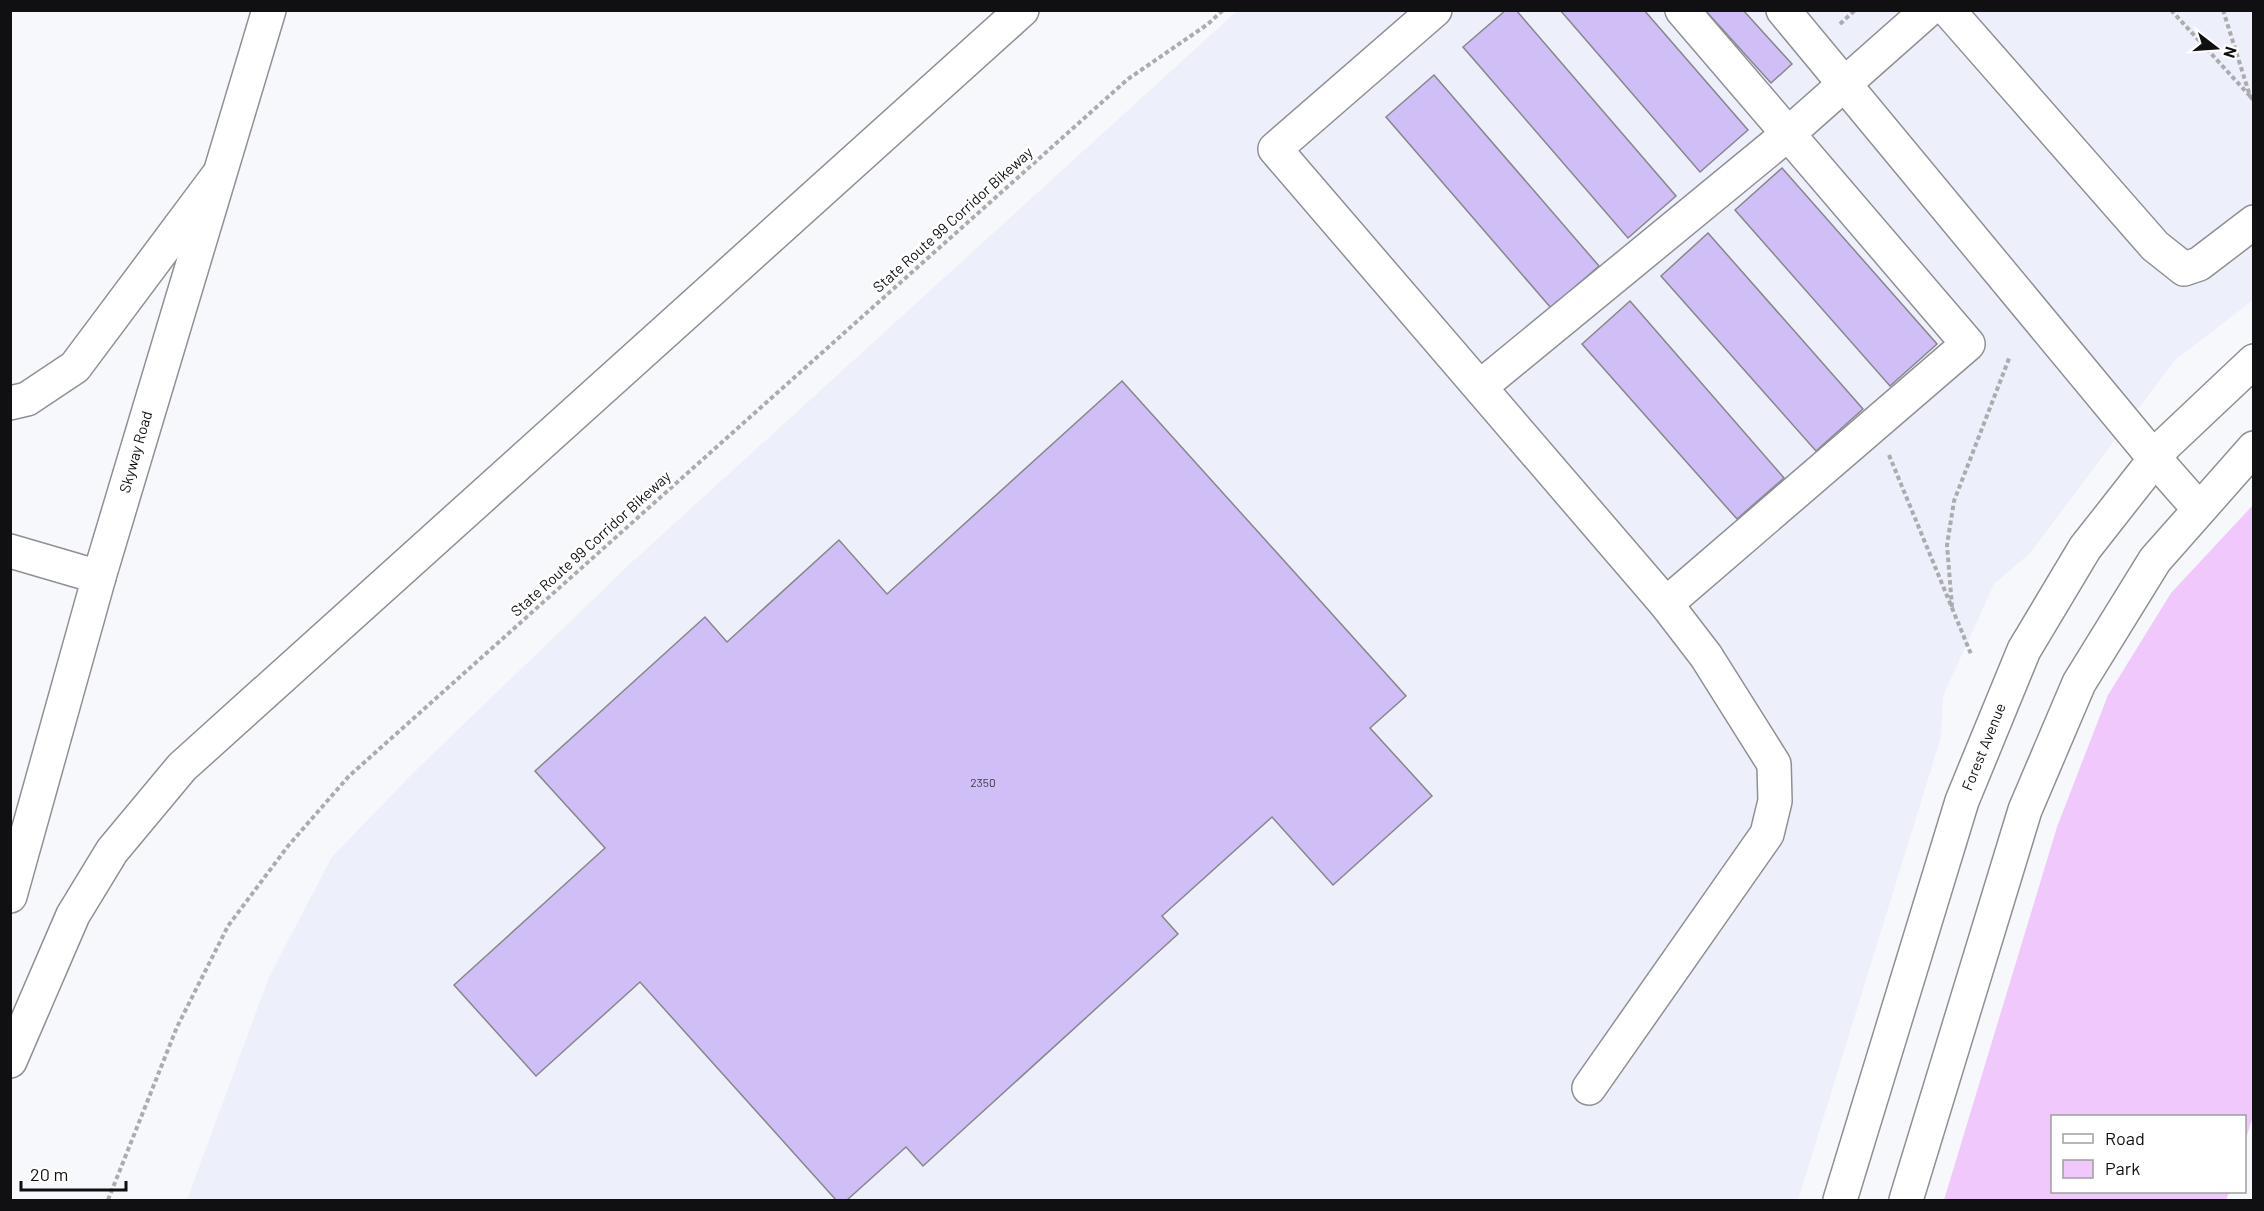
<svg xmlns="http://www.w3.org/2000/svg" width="2264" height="1211" viewBox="0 0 2264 1211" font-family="Barlow,sans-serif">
<rect width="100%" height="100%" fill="#f7f8fb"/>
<path fill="#edeffa" d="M 1237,11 L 2253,11 L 2253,300 L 2174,361 L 2030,553 L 1994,584 L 1943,696 L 1941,737 L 1798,1200 L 187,1200 L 269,977 L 332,857 L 414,772 L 631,563 Z"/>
<path fill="#f1c8fb" d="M 2253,505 L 2254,1113 L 2245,1142 L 2244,1116 L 2052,1116 L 2052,1192 L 2229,1192 L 2226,1200 L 1944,1200 L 2057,827 L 2108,695 L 2171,593 Z"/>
<g fill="#d0bef6" stroke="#87868a" stroke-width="1.5">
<path d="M 1506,10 L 1516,10 L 1676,196 L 1628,238 L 1463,47 Z"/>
<path d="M 1560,10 L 1644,10 L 1748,130 L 1700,172 Z"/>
<path d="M 1705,10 L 1743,10 L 1792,64 L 1771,83 Z"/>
<path d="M 1434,75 L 1599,266 L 1551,308 L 1386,117 Z"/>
<path d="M 1782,168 L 1937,344 L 1890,386 L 1735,210 Z"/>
<path d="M 1708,233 L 1863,409 L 1816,451 L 1661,276 Z"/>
<path d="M 1630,301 L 1784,478 L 1737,519 L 1582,344 Z"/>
<path d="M 1122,381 L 1406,696 L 1370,728 L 1432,796 L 1333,885 L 1272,817 L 1162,916 L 1178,934 L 923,1166 L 906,1147 L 847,1200 L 836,1200 L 640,982 L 536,1076 L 454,985 L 605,848 L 535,771 L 705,617 L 727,642 L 839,540 L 887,594 Z"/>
</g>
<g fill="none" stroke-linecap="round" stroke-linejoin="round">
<defs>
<g id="minor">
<path d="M 1435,10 L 1275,149 L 1666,604 L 1968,344 L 1682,10"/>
<path d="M 1783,10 L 2155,459 L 2199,509"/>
<path d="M 1948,10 L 2155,246 L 2184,269 L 2199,264 L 2254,222"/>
<path d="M 1480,387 L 1788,134 L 1928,10"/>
<path d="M 1589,1088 L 1767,834 L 1775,801 L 1774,764 L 1706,656 L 1666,604"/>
<path d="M 1840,1200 L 1962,801 L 2024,650 L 2085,548 L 2155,459 L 2165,445 L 2254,361"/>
<path d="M 1906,1200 L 2025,810 L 2079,683 L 2155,560 L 2254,448"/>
</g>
<path id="major" d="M 10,896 L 99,577 L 269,10"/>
<g id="highway">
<path d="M 10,403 L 27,399 L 75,367 L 217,177"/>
<path d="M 10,551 L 99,577"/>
<path d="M 10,1061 L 73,915 L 112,851 L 182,767 L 1022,10"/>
</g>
</defs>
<use href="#minor" stroke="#8f9093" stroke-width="36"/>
<use href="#major" stroke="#8f9093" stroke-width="36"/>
<use href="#highway" stroke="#8f9093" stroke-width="36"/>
<g stroke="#abacae" stroke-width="4" stroke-dasharray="4.5 3" stroke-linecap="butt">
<path d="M 2171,10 L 2250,96 L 2223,10"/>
<path d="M 1840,24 L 1855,10"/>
<path d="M 2250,96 L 2254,101"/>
<path d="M 1889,455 L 1971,654"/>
<path d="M 1952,607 L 1947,545 L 1954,501 L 2010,356"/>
<path d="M 108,1200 L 177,1027 L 228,926 L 288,846 L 349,776 L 1128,79 L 1208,24 L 1223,10"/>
</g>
<use href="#minor" stroke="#fff" stroke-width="33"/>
<use href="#major" stroke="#fff" stroke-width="33"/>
<use href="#highway" stroke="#fff" stroke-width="33"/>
</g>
<g text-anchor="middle" stroke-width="5" stroke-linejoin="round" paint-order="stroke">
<g font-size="12" fill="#403c4b">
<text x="983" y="787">2350</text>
</g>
<g font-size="15" fill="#101012" stroke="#fff">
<text transform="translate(953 220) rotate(-42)" y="5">State Route 99 Corridor Bikeway</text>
<text transform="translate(136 452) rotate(-74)" y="5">Skyway Road</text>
<text transform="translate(591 544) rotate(-42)" y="5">State Route 99 Corridor Bikeway</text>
<text transform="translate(1984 747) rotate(-68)" y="5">Forest Avenue</text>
</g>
</g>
<rect width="2264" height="1211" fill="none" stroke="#101012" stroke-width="24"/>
<rect x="2051" y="1115" width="195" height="78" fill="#ffffff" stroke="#9f9fa0" stroke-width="1.5"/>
<rect x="2063" y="1134" width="30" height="9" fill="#ffffff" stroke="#9f9fa0" stroke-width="1.5"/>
<text x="2105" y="1145" font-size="18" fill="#101012">Road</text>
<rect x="2063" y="1160" width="30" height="18" fill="#f1c8fb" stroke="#9f9fa0" stroke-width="1.5"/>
<text x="2105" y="1175" font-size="18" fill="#101012">Park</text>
<g transform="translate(2216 48) rotate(107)" stroke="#ffffff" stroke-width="4.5" paint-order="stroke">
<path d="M0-4.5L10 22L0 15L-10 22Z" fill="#101012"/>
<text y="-9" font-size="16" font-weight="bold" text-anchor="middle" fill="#101012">N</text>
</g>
<path d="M21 1181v9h105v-9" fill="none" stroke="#101012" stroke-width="3"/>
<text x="30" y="1181" font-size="18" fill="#101012" stroke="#ffffff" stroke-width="4.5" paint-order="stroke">20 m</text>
</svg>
